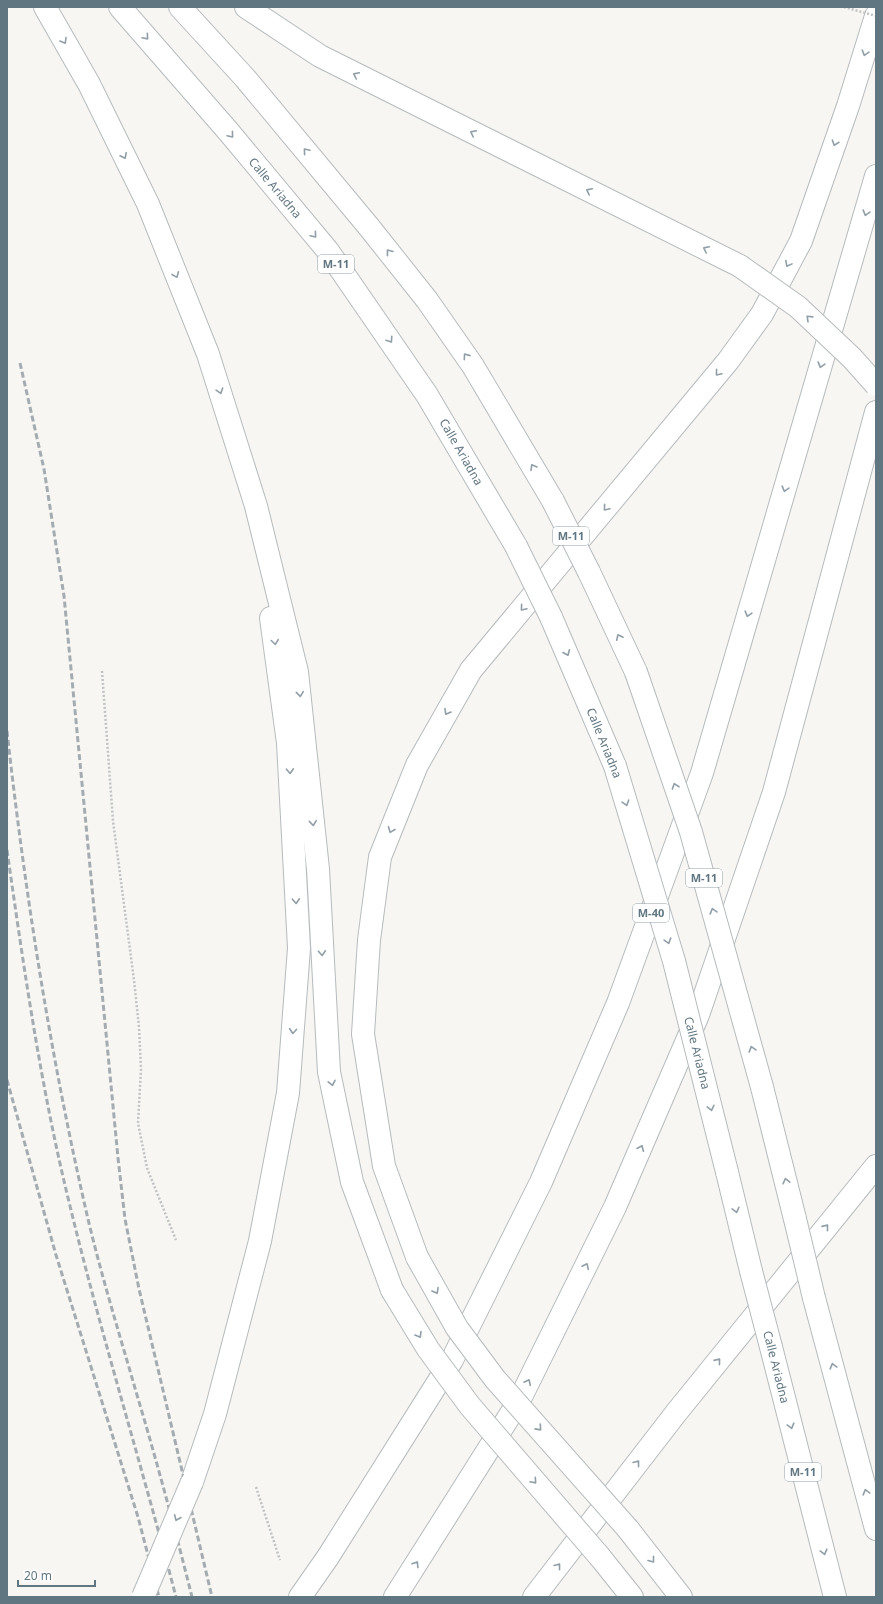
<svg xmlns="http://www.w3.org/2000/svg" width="883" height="1604" viewBox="0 0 883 1604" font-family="'Noto Sans',sans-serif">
<rect width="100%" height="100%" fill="#f7f6f3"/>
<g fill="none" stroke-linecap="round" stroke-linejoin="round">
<defs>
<g id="highway">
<path d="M 45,7 L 89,84 L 148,204 L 208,354 L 256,506 L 297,672 L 318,869 L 329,1072 L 352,1182 L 392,1290"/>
<path d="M 120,7 L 228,131 L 328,251 L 427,395 L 516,546"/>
<path d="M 180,7 L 245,78 L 369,227 L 427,300 L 473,366 L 553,501"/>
<path d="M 246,7 L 320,56 L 740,266"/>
<path d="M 589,572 L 636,672"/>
<path d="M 551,617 L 615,766"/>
<path d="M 762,1087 L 795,1219"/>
<path d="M 727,1172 L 751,1271"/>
<path d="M 417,1257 L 384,1166 L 363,1034 L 369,940 L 380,857 L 417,765 L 471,670 L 728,361 L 762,314 L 801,241 L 848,106 L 876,16"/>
<path d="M 814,1298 L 876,1529"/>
<path d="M 771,1347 L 835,1597"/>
<path d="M 192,1482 L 215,1414 L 260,1241 L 288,1093 L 299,948 L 288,743 L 271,618"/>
<path d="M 628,1529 L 681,1597"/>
<path d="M 600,1557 L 632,1597"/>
<path d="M 300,1597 L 328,1557 L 452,1360 L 541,1182 L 618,1003 L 702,773 L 876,176"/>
<path d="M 395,1597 L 519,1401 L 615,1207 L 698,1015 L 774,792 L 876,412"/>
<path d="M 534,1597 L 676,1413 L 876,1166"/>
</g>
</defs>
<use href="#highway" stroke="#b6bbbd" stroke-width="24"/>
<g stroke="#c0c2c4" stroke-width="2.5" stroke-dasharray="2 2" stroke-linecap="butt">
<path d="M 102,671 L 113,821 L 134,980 L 139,1027 L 141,1069 L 138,1123 L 147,1168 L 176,1240"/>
<path d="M 256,1487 L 280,1560"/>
</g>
<use href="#highway" stroke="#fff" stroke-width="22"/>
<g stroke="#a4acb1" stroke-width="3" stroke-dasharray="6 3" stroke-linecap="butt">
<path d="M 20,363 L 44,469 L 64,596 L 118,1158 L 125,1219 L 139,1289 L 212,1597"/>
<path d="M 7,731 C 25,893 51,1060 88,1219 C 102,1278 120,1336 137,1395 C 157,1462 175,1529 192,1597"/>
<path d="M 7,850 C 24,969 41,1089 70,1206 C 102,1338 142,1466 176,1597"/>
<path d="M 7,1080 L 56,1255 L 138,1517 L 159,1597"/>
</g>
<defs>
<g id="highway-bridge">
<path d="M 740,266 L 798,307 L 852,358 L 876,385"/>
<path d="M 553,501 L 589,572"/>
<path d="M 516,546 L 551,617"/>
<path d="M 636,672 L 691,832 L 762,1087"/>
<path d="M 615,766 L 674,961 L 727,1172"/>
<path d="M 795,1219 L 814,1298"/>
<path d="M 417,1257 L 457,1328 L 495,1379 L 628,1529"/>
<path d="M 751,1271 L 771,1347"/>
<path d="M 392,1290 L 428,1349 L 470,1406 L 600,1557"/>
<path d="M 143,1597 L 192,1482"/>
</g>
</defs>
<use href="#highway-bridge" stroke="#b6bbbd" stroke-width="24" stroke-linecap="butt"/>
<path stroke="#c0c2c4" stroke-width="2.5" stroke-dasharray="2 2" stroke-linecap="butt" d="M 844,7 L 876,16"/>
<use href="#highway-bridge" stroke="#fff" stroke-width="22"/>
</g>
<defs><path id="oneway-chevron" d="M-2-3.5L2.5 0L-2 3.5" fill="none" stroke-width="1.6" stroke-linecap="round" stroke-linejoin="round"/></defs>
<g stroke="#909fa7">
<use href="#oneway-chevron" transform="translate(146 37) rotate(49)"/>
<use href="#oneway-chevron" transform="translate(64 41) rotate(60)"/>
<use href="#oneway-chevron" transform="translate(865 53) rotate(107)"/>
<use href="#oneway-chevron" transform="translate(356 75) rotate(-154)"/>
<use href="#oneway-chevron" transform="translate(473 133) rotate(-154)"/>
<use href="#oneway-chevron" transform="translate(231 135) rotate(50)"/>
<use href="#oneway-chevron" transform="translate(835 143) rotate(109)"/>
<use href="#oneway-chevron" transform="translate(306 151) rotate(-130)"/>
<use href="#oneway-chevron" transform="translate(124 156) rotate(64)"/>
<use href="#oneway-chevron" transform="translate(589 191) rotate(-154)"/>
<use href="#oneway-chevron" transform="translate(866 213) rotate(106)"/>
<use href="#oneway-chevron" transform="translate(314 235) rotate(50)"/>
<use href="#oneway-chevron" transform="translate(706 249) rotate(-154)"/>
<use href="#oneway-chevron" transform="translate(389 252) rotate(-128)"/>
<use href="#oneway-chevron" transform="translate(788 264) rotate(118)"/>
<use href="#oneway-chevron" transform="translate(176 275) rotate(68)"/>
<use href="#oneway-chevron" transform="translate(809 318) rotate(-136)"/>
<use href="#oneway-chevron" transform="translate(390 340) rotate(56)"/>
<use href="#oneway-chevron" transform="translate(466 356) rotate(-125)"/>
<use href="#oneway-chevron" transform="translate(821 365) rotate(106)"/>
<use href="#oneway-chevron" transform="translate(718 373) rotate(130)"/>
<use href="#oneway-chevron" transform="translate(220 391) rotate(72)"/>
<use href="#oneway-chevron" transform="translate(533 467) rotate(-121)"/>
<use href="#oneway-chevron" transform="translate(785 489) rotate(106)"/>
<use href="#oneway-chevron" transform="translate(606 508) rotate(130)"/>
<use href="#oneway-chevron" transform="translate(523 608) rotate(130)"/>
<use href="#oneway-chevron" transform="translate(748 614) rotate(106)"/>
<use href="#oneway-chevron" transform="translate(619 637) rotate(-115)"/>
<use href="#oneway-chevron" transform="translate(275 642) rotate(82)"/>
<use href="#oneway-chevron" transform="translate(567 653) rotate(67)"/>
<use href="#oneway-chevron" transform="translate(300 694) rotate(84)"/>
<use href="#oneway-chevron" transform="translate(447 712) rotate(120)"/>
<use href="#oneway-chevron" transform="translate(290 771) rotate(87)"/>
<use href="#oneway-chevron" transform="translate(675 786) rotate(-109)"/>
<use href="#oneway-chevron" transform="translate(626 803) rotate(73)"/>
<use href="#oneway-chevron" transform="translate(313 823) rotate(84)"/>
<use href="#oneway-chevron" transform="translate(391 830) rotate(112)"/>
<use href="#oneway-chevron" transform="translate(296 901) rotate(87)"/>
<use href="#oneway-chevron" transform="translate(713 911) rotate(-106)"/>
<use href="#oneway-chevron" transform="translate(668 941) rotate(73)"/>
<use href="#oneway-chevron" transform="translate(322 953) rotate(87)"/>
<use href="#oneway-chevron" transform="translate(293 1031) rotate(94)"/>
<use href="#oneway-chevron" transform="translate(752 1049) rotate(-106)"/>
<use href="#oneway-chevron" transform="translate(332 1083) rotate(78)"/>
<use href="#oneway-chevron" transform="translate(711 1108) rotate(76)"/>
<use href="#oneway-chevron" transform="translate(641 1148) rotate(-67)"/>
<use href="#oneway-chevron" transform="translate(786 1181) rotate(-104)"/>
<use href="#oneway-chevron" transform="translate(736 1210) rotate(76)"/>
<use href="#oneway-chevron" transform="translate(826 1227) rotate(-51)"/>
<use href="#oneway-chevron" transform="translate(586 1266) rotate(-64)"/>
<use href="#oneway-chevron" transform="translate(436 1291) rotate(61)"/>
<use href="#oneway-chevron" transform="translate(419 1335) rotate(59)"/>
<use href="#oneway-chevron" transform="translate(718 1361) rotate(-51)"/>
<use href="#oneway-chevron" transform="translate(833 1366) rotate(-105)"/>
<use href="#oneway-chevron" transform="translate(528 1382) rotate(-64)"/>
<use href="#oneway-chevron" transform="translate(791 1426) rotate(75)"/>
<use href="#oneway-chevron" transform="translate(539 1428) rotate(48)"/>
<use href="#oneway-chevron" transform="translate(637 1463) rotate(-52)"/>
<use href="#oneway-chevron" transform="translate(534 1481) rotate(49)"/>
<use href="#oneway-chevron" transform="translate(866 1492) rotate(-105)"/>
<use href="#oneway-chevron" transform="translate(177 1518) rotate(113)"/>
<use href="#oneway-chevron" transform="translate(824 1552) rotate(75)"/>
<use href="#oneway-chevron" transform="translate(652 1560) rotate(52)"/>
<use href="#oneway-chevron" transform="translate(416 1564) rotate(-58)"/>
<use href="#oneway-chevron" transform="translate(558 1566) rotate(-52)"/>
</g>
<g text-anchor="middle" stroke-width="4" stroke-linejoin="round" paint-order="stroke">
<g fill="#fff" stroke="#909fa7" stroke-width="1">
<rect x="318" y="255" width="36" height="18" rx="3"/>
<rect x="553" y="527" width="36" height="18" rx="3"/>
<rect x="686" y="869" width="36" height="18" rx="3"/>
<rect x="633" y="904" width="36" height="18" rx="3"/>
<rect x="785" y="1463" width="36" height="18" rx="3"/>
</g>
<g font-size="11" font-weight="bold" fill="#607681">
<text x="336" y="268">M-11</text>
<text x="571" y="540">M-11</text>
<text x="704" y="882">M-11</text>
<text x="651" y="917">M-40</text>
<text x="803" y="1476">M-11</text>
</g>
<g font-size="12" fill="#607681" stroke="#fff">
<text transform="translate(275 188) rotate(50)" y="4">Calle Ariadna</text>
<text transform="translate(461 452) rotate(60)" y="4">Calle Ariadna</text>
<text transform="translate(604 743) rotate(68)" y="4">Calle Ariadna</text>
<text transform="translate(697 1053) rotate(76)" y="4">Calle Ariadna</text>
<text transform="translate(776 1367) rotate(76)" y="4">Calle Ariadna</text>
</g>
</g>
<rect width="883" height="1604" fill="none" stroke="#607681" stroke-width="16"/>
<path d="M18 1580v6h77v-6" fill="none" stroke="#607681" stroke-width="2"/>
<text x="24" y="1580" font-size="12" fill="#607681" stroke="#ffffff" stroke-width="3" paint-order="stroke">20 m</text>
</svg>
